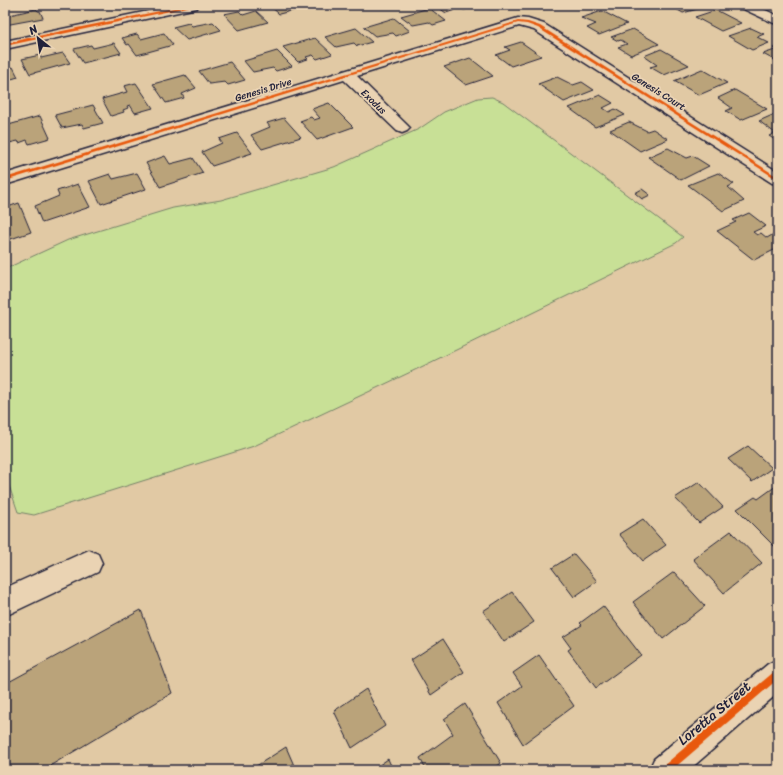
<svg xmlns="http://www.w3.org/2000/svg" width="783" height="775" viewBox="0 0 783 775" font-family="Sriracha,sans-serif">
<rect width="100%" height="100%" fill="#e1c9a4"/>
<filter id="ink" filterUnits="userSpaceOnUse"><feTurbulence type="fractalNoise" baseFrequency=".025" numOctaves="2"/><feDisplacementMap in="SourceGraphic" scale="8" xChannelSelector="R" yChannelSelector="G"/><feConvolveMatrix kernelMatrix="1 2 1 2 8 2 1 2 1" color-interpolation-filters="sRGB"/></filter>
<g filter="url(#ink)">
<path fill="#c8e096" stroke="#758168" d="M 492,97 L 503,102 L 683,237 L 676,243 L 417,369 L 254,446 L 34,515 L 18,512 L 5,474 L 5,269 L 68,240 L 173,208 L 221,200 L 334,167 L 419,129 L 444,112 L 478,98 Z"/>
<g fill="#baa37a" stroke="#22223b">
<path d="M 89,5 L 114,5 L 92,9 Z"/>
<path d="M 269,5 L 310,5 L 311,6 L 279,14 Z"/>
<path d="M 435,5 L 474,5 L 477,7 L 464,10 L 456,5 L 454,6 L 456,7 L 452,8 L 455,10 L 446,13 Z"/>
<path d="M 669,5 L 700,5 L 705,7 L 683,13 Z"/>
<path d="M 429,8 L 446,21 L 433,25 L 429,22 L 413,25 L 401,16 Z"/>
<path d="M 36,9 L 38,11 L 40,11 L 43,18 L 5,25 L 5,16 Z"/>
<path d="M 716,10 L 741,23 L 721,31 L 695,17 Z"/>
<path d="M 239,11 L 243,15 L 256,11 L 268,22 L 239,30 L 224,14 Z"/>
<path d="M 602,11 L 627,24 L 599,35 L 587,28 L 596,24 L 581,18 Z"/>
<path d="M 394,18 L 410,31 L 396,36 L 393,33 L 375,36 L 364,27 Z"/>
<path d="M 213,22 L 221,30 L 187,40 L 173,27 L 189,23 L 192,26 Z"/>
<path d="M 356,28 L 372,42 L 357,46 L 354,43 L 336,47 L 325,37 Z"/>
<path d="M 751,28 L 764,34 L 757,37 L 769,43 L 752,50 L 728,36 Z"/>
<path d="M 633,29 L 659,44 L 631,55 L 618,47 L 627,44 L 621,40 L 618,41 L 611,37 Z"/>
<path d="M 164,33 L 173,45 L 137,55 L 129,44 L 127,45 L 122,38 L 137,34 L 141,39 Z"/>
<path d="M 315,38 L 332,54 L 317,59 L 313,55 L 306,57 L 308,59 L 298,62 L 283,47 Z"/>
<path d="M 521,42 L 541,56 L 511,66 L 496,55 L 510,50 L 505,47 Z"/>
<path d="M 114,43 L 121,53 L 83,63 L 74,49 L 91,45 L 93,48 Z"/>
<path d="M 778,46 L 778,62 L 763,54 L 775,50 L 773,48 Z"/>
<path d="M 661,49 L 689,65 L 664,75 L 650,67 L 657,65 L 644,56 Z"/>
<path d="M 277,51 L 292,66 L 276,71 L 273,68 L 253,72 L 244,61 Z"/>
<path d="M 63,53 L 70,63 L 30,74 L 22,59 L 40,55 L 41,58 Z"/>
<path d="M 470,58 L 493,76 L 466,85 L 444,67 Z"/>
<path d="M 230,62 L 245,80 L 228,85 L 225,82 L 209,84 L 199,71 Z"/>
<path d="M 13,67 L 18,77 L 5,81 L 5,69 Z"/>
<path d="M 702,69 L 727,83 L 699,95 L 674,81 Z"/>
<path d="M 185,75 L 196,88 L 182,94 L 184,98 L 166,103 L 153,84 Z"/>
<path d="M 557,77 L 573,85 L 582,82 L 594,90 L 564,102 L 538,84 Z"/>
<path d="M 136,83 L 153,108 L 135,113 L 130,105 L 127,106 L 128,108 L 123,110 L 124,112 L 111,116 L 102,99 L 127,92 L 124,86 Z"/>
<path d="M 735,90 L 767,109 L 741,120 L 726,111 L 732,108 L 718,98 Z"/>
<path d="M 600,95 L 613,103 L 603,108 L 609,112 L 615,109 L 625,115 L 595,127 L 569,108 Z"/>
<path d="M 329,103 L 353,127 L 317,140 L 300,121 L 311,117 L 314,120 L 320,118 L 312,109 Z"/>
<path d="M 93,105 L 103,123 L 84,128 L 82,124 L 62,128 L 55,115 Z"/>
<path d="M 777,113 L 778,114 L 778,142 L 769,136 L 775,133 L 759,121 Z"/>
<path d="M 40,116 L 50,138 L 29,144 L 27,140 L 19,143 L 18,141 L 9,143 L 5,133 L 5,126 Z"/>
<path d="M 284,118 L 301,137 L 262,149 L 251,135 L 270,127 L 267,123 Z"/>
<path d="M 629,122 L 647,131 L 653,129 L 668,139 L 640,151 L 610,130 Z"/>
<path d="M 237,133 L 252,153 L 212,166 L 202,152 L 222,143 L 219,139 Z"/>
<path d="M 668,148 L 687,158 L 693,156 L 709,166 L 681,180 L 648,157 Z"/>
<path d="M 165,156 L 170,164 L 193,158 L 203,173 L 160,187 L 146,163 Z"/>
<path d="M 137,173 L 146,189 L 101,204 L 89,181 L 110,174 L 113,179 Z"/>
<path d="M 718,173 L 734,184 L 728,187 L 744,201 L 723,211 L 688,185 Z"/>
<path d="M 78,184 L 90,207 L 42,223 L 35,206 L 59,196 L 57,191 Z"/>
<path d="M 642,189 L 650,195 L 642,199 L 635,193 Z"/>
<path d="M 19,203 L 31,232 L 5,241 L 5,208 Z"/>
<path d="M 749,213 L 766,226 L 753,232 L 757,235 L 761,233 L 767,238 L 772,235 L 778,239 L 778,248 L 754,260 L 717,231 L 736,222 L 733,220 Z"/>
<path d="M 748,446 L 772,468 L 752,482 L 728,459 Z"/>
<path d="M 699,482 L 723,507 L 699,523 L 675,498 Z"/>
<path d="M 776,486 L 778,488 L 778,550 L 737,509 L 755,497 L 758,499 Z"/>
<path d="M 643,519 L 666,545 L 643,561 L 619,534 Z"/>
<path d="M 731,531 L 762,563 L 724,593 L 693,559 Z"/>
<path d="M 574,554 L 597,581 L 574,597 L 552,568 Z"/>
<path d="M 674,572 L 705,606 L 663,639 L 633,602 Z"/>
<path d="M 512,592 L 534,622 L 504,642 L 483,611 Z"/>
<path d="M 603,606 L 641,655 L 596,688 L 568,650 L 571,648 L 563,637 L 582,625 L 580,623 Z"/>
<path d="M 141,610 L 172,693 L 43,770 L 5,770 L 5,684 Z"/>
<path d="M 443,639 L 464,672 L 431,695 L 411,660 Z"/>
<path d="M 539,655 L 574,706 L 523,744 L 498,703 L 522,686 L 513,673 Z"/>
<path d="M 366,689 L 385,726 L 352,748 L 334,711 Z"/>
<path d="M 465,704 L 501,763 L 493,770 L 426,770 L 420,758 L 453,734 L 444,719 Z"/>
<path d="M 286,747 L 296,770 L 250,770 Z"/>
<path d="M 388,759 L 393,770 L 372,770 Z"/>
</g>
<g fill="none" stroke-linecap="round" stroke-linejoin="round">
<defs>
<g id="minor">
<path d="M 177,5 L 199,5 L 197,8 L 5,49 L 5,41 Z"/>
<path d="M 739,5 L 755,5 L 778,16 L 778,25 L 741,8 Z"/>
<path d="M 518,18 L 528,19 L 544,24 L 778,172 L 778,184 L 772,183 L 534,30 L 519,26 L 357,76 L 407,125 L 410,128 L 407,131 L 402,133 L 397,131 L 344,80 L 5,185 L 5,174 Z"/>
<path d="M 89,550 L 98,554 L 102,563 L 98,572 L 5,616 L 5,588 Z"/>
<path d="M 778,659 L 778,693 L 689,770 L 649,770 L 654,759 L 768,664 Z"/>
</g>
</defs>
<use href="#minor" stroke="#22223b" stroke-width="3"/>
<use href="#minor" fill="#ead3b3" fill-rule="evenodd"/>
<defs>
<g id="cycleway">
<path d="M 189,5 L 195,5 L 170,11 L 5,46 L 5,44 L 28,38 Z"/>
<path d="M 518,21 L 528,22 L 540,26 L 778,177 L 778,180 L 538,28 L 527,24 L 518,23 L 5,181 L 5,178 Z"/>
<path d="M 778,670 L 778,679 L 672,770 L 661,770 L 662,767 L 775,671 Z"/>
</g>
</defs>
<use href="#cycleway" stroke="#ead3b3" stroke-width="2"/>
<use href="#cycleway" fill="#e8590c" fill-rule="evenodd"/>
</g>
</g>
<g text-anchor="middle" stroke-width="3.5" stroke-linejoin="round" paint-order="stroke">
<g font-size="10" fill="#22223b" stroke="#ead3b3">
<text transform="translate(263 89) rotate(-17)" y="4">Genesis Drive</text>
<text transform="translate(659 91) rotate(32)" y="4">Genesis Court</text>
<text transform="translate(374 101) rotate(44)" y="4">Exodus</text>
</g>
<g font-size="14" fill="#22223b" stroke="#ead3b3">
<text transform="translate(714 713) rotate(-40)" y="5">Loretta Street</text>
</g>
</g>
<rect width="783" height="775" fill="none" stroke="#ead3b3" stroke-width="20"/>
<rect x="10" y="10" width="763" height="755" fill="none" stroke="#22223b" stroke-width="1.5" filter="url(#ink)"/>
<g transform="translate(38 38) rotate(330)" stroke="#ead3b3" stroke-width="3" paint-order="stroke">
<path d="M0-3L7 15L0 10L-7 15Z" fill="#22223b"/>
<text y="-6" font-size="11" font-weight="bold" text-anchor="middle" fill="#22223b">N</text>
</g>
</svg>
